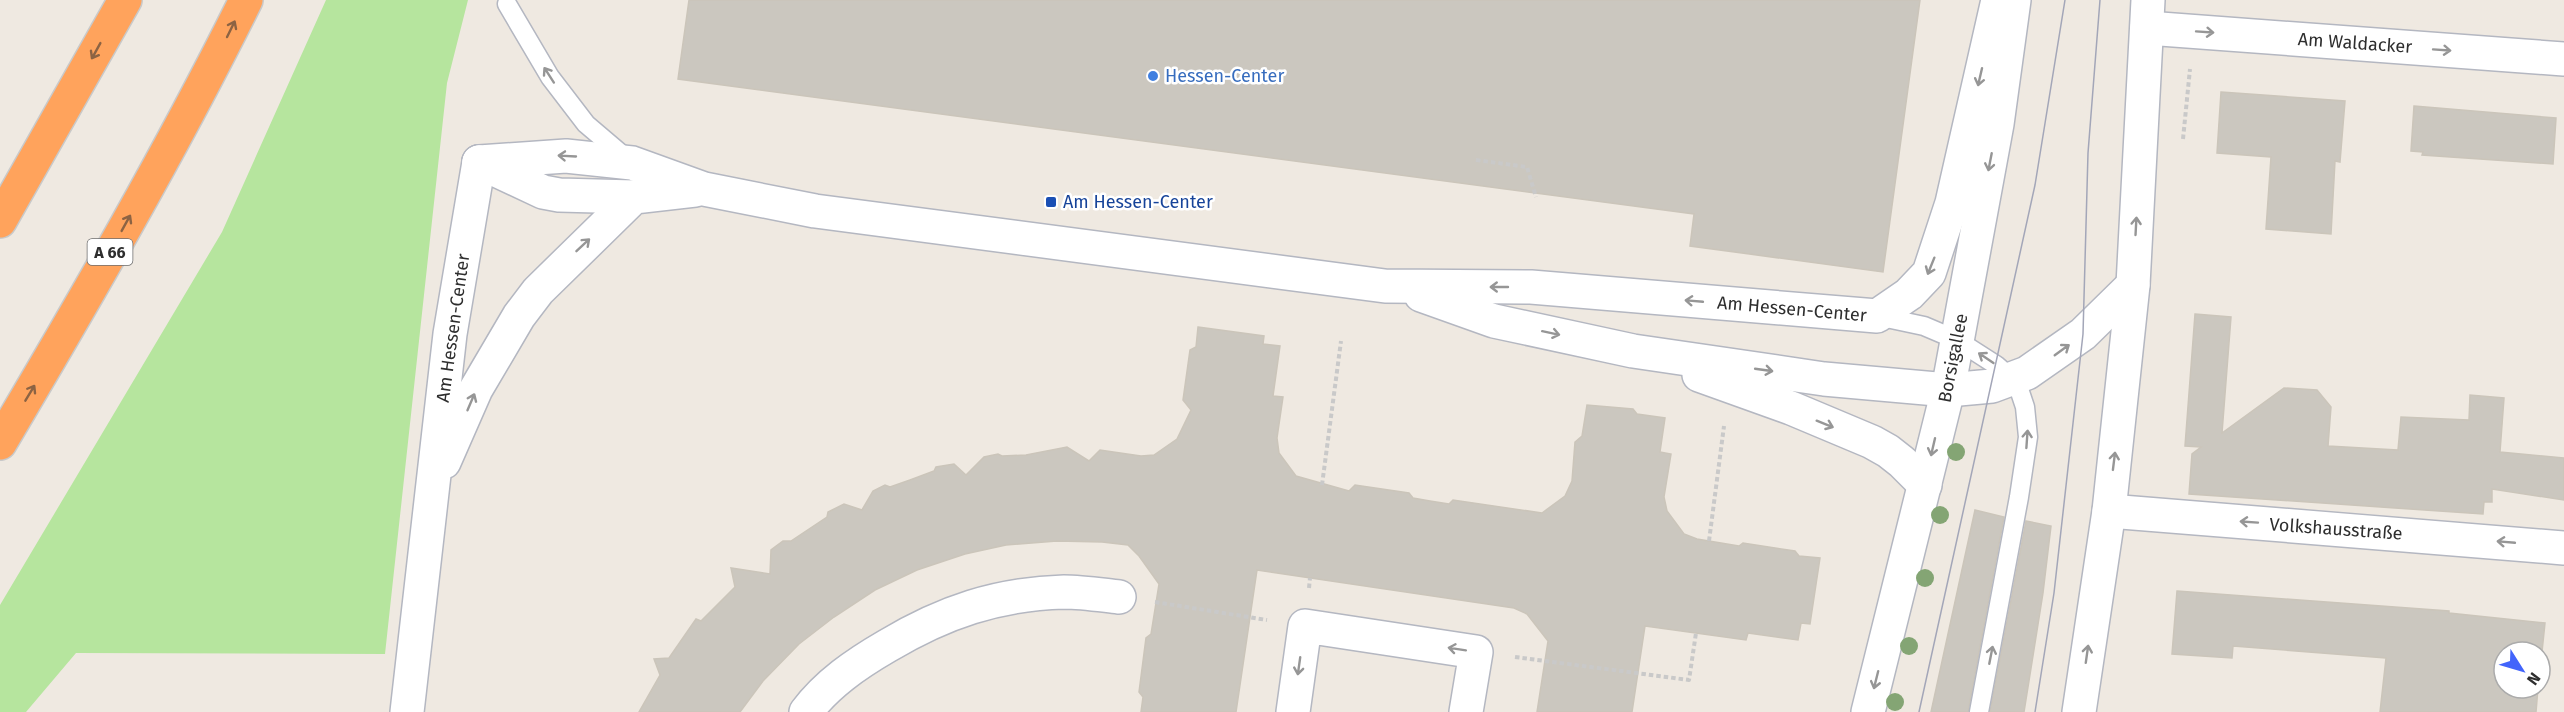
<svg xmlns="http://www.w3.org/2000/svg" width="2564" height="712" viewBox="0 0 2564 712" font-family="'Fira Sans',sans-serif">
<rect width="100%" height="100%" fill="#efe9e1"/>
<path fill="#b6e59e" d="M 326,0 L 468,0 L 447,83 L 385,654 L 76,653 L 26,712 L 0,712 L 0,605 L 222,232 Z"/>
<g fill="#cbc7bf" stroke="#cbc5ba" stroke-width="1.5">
<path d="M 689,0 L 1920,0 L 1883,272 L 1690,246 L 1694,214 L 678,79 Z"/>
<path d="M 2221,92 L 2345,101 L 2340,162 L 2335,161 L 2331,234 L 2266,229 L 2271,157 L 2217,153 Z"/>
<path d="M 2414,106 L 2556,118 L 2553,164 L 2422,155 L 2423,152 L 2411,151 Z"/>
<path d="M 2195,314 L 2231,317 L 2222,433 L 2284,388 L 2317,390 L 2331,407 L 2328,446 L 2398,450 L 2401,417 L 2469,420 L 2470,395 L 2504,398 L 2500,452 L 2564,458 L 2564,500 L 2492,489 L 2492,502 L 2484,502 L 2483,514 L 2189,494 L 2192,454 L 2201,447 L 2185,446 Z"/>
<path d="M 1198,327 L 1264,336 L 1263,344 L 1280,346 L 1273,396 L 1283,397 L 1277,438 L 1279,453 L 1296,476 L 1349,491 L 1355,485 L 1409,493 L 1413,498 L 1430,501 L 1449,504 L 1453,500 L 1542,513 L 1565,496 L 1572,481 L 1575,442 L 1582,436 L 1587,405 L 1633,409 L 1637,414 L 1665,418 L 1660,452 L 1671,454 L 1664,497 L 1667,511 L 1684,534 L 1697,539 L 1739,546 L 1743,543 L 1795,551 L 1799,556 L 1820,558 L 1810,624 L 1801,623 L 1798,640 L 1748,633 L 1746,640 L 1645,626 L 1632,712 L 1537,712 L 1548,641 L 1527,614 L 1514,608 L 1257,570 L 1236,712 L 1141,712 L 1143,697 L 1139,692 L 1146,638 L 1151,634 L 1159,584 L 1139,556 L 1128,545 L 1102,542 L 1057,541 L 1006,545 L 965,554 L 917,570 L 875,590 L 834,617 L 799,644 L 763,681 L 740,712 L 639,712 L 660,675 L 654,659 L 669,658 L 696,619 L 701,621 L 735,587 L 731,568 L 770,574 L 771,550 L 783,541 L 791,541 L 827,517 L 828,512 L 844,504 L 862,510 L 873,491 L 885,485 L 890,487 L 910,480 L 934,471 L 936,467 L 954,464 L 966,475 L 984,457 L 998,454 L 1002,456 L 1026,455 L 1067,447 L 1089,461 L 1100,450 L 1141,456 L 1154,455 L 1177,439 L 1191,410 L 1183,400 L 1190,350 L 1196,347 Z"/>
<path d="M 1975,510 L 2004,517 L 1968,712 L 1931,712 Z"/>
<path d="M 2026,521 L 2051,526 L 2043,593 L 2024,712 L 1990,712 Z"/>
<path d="M 2177,591 L 2449,611 L 2449,613 L 2545,623 L 2540,671 L 2540,652 L 2504,652 L 2504,688 L 2538,688 L 2536,712 L 2380,712 L 2386,658 L 2233,646 L 2232,658 L 2172,654 Z"/>
</g>
<g fill="none" stroke-linecap="round" stroke-linejoin="round">
<defs>
<g id="service">
<path d="M 507,4 L 550,77 L 586,124 L 626,158"/>
<path d="M 1877,316 L 1924,326 L 1957,340 L 1996,365 L 2012,379 L 2020,392 L 2025,407 L 2028,437 L 2019,497 L 1979,712"/>
</g>
<g id="minor">
<path d="M 2147,28 L 2564,59"/>
<path d="M 479,162 L 566,156 L 632,163 L 704,189 L 815,211 L 1385,286 L 1531,287 L 1877,316 L 1909,294 L 1929,273 L 1952,203 L 1998,0"/>
<path d="M 479,162 L 543,192 L 559,195 L 634,197"/>
<path d="M 1421,295 L 1494,321 L 1633,351 L 1824,379 L 1948,390 L 1992,386 L 2027,373 L 2083,334 L 2133,285"/>
<path d="M 1699,375 L 1791,408 L 1872,442 L 1888,451 L 1902,462 L 1925,485"/>
<path d="M 444,462 L 476,389 L 519,316 L 538,291 L 634,197 L 695,190"/>
<path d="M 2109,511 L 2564,548"/>
<path d="M 407,712 L 450,334 L 479,162"/>
<path d="M 806,712 C 827,684 856,664 887,646 C 944,612 997,594 1064,592 C 1082,592 1101,595 1119,597"/>
<path d="M 1293,712 L 1305,626 L 1476,652 L 1466,712"/>
</g>
<g id="secondary">
<path d="M 1868,712 L 1948,390 L 1997,124 L 2014,0"/>
<path d="M 2079,712 L 2109,511 L 2133,285 L 2148,0"/>
</g>
<g id="motorway">
<path d="M 0,221 L 125,0"/>
<path d="M 0,443 C 86,298 171,151 246,0"/>
</g>
</defs>
<use href="#service" stroke="#b4b7c1" stroke-width="21"/>
<use href="#minor" stroke="#b4b7c1" stroke-width="36"/>
<use href="#secondary" stroke="#b4b7c1" stroke-width="36"/>
<use href="#motorway" stroke="#c9c9c9" stroke-width="36"/>
<g stroke="#c9c9c9" stroke-width="4" stroke-dasharray="4.5 3" stroke-linecap="butt">
<path d="M 2183,139 L 2190,69"/>
<path d="M 1476,160 L 1527,167 L 1536,197"/>
<path d="M 1322,485 L 1341,341"/>
<path d="M 1709,541 L 1724,426"/>
<path d="M 1309,588 L 1310,578"/>
<path d="M 1155,602 L 1267,620"/>
<path d="M 1515,657 L 1689,680 L 1696,633"/>
</g>
<use href="#service" stroke="#fff" stroke-width="18"/>
<use href="#minor" stroke="#fff" stroke-width="33"/>
<use href="#secondary" stroke="#fff" stroke-width="33"/>
<use href="#motorway" stroke="#ffa35c" stroke-width="33"/>
<g stroke="#a3a6b8" stroke-width="1.5">
<path d="M 1919,712 L 2035,185 L 2065,0"/>
<path d="M 2035,712 L 2054,593 L 2083,334 L 2088,153 L 2100,0"/>
</g>
</g>
<g fill="#84a574">
<circle cx="1956" cy="452" r="9"/>
<circle cx="1940" cy="515" r="9"/>
<circle cx="1925" cy="578" r="9"/>
<circle cx="1909" cy="646" r="9"/>
<circle cx="1895" cy="702" r="9"/>
</g>
<defs><path id="oneway-shaft" d="M-6 0H5M1.5-3L5.5 0L1.5 3" fill="none" stroke-width="1.6" stroke-linecap="round" stroke-linejoin="round" transform="scale(1.5)"/></defs>
<g stroke="#8c6343">
<use href="#oneway-shaft" transform="translate(231 29) rotate(-64)"/>
<use href="#oneway-shaft" transform="translate(96 51) rotate(119)"/>
<use href="#oneway-shaft" transform="translate(126 223) rotate(-61)"/>
<use href="#oneway-shaft" transform="translate(30 393) rotate(-59)"/>
</g>
<g stroke="#969696">
<use href="#oneway-shaft" transform="translate(2205 32) rotate(4)"/>
<use href="#oneway-shaft" transform="translate(2442 50) rotate(4)"/>
<use href="#oneway-shaft" transform="translate(549 75) rotate(-123)"/>
<use href="#oneway-shaft" transform="translate(1980 77) rotate(103)"/>
<use href="#oneway-shaft" transform="translate(567 156) rotate(-177)"/>
<use href="#oneway-shaft" transform="translate(1990 162) rotate(101)"/>
<use href="#oneway-shaft" transform="translate(2136 226) rotate(-87)"/>
<use href="#oneway-shaft" transform="translate(583 245) rotate(-43)"/>
<use href="#oneway-shaft" transform="translate(1931 266) rotate(112)"/>
<use href="#oneway-shaft" transform="translate(1499 287) rotate(-180)"/>
<use href="#oneway-shaft" transform="translate(1694 301) rotate(-175)"/>
<use href="#oneway-shaft" transform="translate(1551 333) rotate(12)"/>
<use href="#oneway-shaft" transform="translate(2062 350) rotate(-36)"/>
<use href="#oneway-shaft" transform="translate(1986 358) rotate(-146)"/>
<use href="#oneway-shaft" transform="translate(1764 370) rotate(8)"/>
<use href="#oneway-shaft" transform="translate(471 402) rotate(-67)"/>
<use href="#oneway-shaft" transform="translate(1825 424) rotate(22)"/>
<use href="#oneway-shaft" transform="translate(2027 439) rotate(-86)"/>
<use href="#oneway-shaft" transform="translate(1933 447) rotate(103)"/>
<use href="#oneway-shaft" transform="translate(2114 461) rotate(-83)"/>
<use href="#oneway-shaft" transform="translate(2249 522) rotate(-176)"/>
<use href="#oneway-shaft" transform="translate(2506 542) rotate(-175)"/>
<use href="#oneway-shaft" transform="translate(1457 649) rotate(-171)"/>
<use href="#oneway-shaft" transform="translate(2087 654) rotate(-82)"/>
<use href="#oneway-shaft" transform="translate(1991 655) rotate(-79)"/>
<use href="#oneway-shaft" transform="translate(1299 666) rotate(98)"/>
<use href="#oneway-shaft" transform="translate(1876 680) rotate(104)"/>
</g>
<circle fill="#3f7fe0" stroke="#fff" stroke-width="2" cx="1153" cy="76" r="6"/>
<rect fill="#1a4fb4" stroke="#fff" stroke-width="2" x="1045" y="196" width="12" height="12" rx="3"/>
<g text-anchor="middle" stroke-width="5" stroke-linejoin="round" paint-order="stroke">
<rect fill="#fff" stroke="#6d6d6d" stroke-width="1.5" x="87.5" y="239" width="45" height="26" rx="4.5"/>
<g font-size="16" font-weight="bold" fill="#2e2e2e">
<text x="110" y="258">A 66</text>
</g>
<g font-size="18" fill="#2e2e2e" stroke="#fff">
<text transform="translate(2355 43) rotate(4)" y="6">Am Waldacker</text>
<text transform="translate(1792 309) rotate(5)" y="6">Am Hessen-Center</text>
<text transform="translate(453 328) rotate(-82)" y="6">Am Hessen-Center</text>
<text transform="translate(1953 358) rotate(-79)" y="6">Borsigallee</text>
<text transform="translate(2336 529) rotate(4)" y="6">Volkshausstraße</text>
</g>
<g font-size="18" fill="#366cbe" stroke="#fff" text-anchor="start">
<text x="1165" y="82">Hessen-Center</text>
</g>
<g font-size="18" fill="#164399" stroke="#fff" text-anchor="start">
<text x="1063" y="208">Am Hessen-Center</text>
</g>
</g>
<g transform="translate(2522 670) rotate(127)"><circle r="28" fill="#ffffff" stroke="#ababab" stroke-width="1.5"/>
<path d="M0-4.5L10 22L0 15L-10 22Z" fill="#4264fb"/>
<text y="-9" font-size="16" font-weight="bold" text-anchor="middle" fill="#2e2e2e">N</text>
</g>
</svg>
